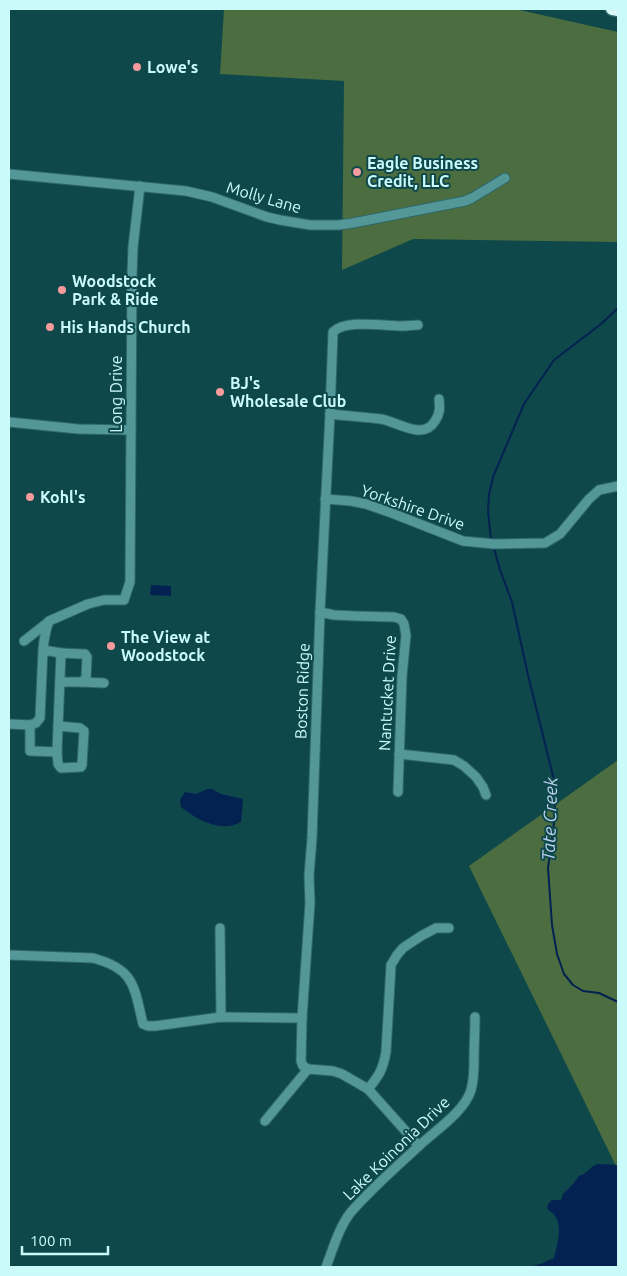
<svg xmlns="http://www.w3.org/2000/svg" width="627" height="1276" viewBox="0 0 627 1276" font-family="Ubuntu,sans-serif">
<rect width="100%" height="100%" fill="#0e484a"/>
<g fill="#4b6d40">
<path d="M 224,9 L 515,9 L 618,32 L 618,242 L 413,239 L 342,270 L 344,81 L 220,74 Z"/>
<path d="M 618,760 L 618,1170 L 469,866 Z"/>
</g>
<g fill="#032251">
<path d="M 151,585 L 171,586 L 171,596 L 150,595 Z"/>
<path d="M 208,789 L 212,789 L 221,794 L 243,799 L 241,822 C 221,833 197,820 181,807 L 180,800 L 185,792 L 196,794 Z"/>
<path d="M 598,1164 L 618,1165 L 618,1267 L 530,1267 L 543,1263 L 554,1258 C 557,1245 563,1228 555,1216 C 553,1212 549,1212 547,1208 L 548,1204 L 552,1200 L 561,1200 L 563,1194 L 573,1184 L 579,1176 L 584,1174 L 593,1166 Z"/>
</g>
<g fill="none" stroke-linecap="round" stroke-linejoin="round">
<g stroke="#032251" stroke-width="2">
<path d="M 491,539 L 488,511 L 489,495 L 493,477 L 524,404 L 554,360 L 601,324 L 618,308"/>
<path d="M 494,548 L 500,570 L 512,602 L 528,675 L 554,780 L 555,800 L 554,823 L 548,868 L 552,925 L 557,954 L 564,974 L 573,985 L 583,991 L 599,993 L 618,1002"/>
</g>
<defs>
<g id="minor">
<path d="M 9,174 L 186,191 L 212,197 L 267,217 L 280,220 L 310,225 L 339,225 L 353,223 L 465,201 L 472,198 L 505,178"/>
<path d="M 330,414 C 347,416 364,417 381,419 C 398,422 423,441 435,421 C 440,414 440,408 439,399"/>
<path d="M 9,422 L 78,429 L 131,430"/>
<path d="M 325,499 L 351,501 L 366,504 L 389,512 L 463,541 L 494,544 L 545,543 L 560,534 L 589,499 L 599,490 L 618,486"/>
<path d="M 320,612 L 334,615 L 355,616 L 394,617 L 401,619 L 404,624 L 406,635 L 402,676 L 398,792"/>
<path d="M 24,641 L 47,623"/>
<path d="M 43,650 L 61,653 L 57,752 L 30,751 L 30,725 L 36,723 L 40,718 L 43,650 C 44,639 45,631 49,621 L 88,604 L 104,600 L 124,600 L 130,582 L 132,275 L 133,247 L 140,186"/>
<path d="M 60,682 L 82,682 L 86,678 L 87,657 L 85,654 L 82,654 L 61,653"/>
<path d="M 82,682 L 104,683"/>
<path d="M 9,724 L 30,725"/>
<path d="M 57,752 L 58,764 L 61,768 L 81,767 L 82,765 L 84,731 L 80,728 L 58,726"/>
<path d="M 399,754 L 454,760 L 464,766 L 476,777 L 483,787 L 486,795"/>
<path d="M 220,928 L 221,1017"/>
<path d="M 9,955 L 93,958 C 135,969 134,987 143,1024 L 148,1026 L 155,1026 L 221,1017 L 302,1018"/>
<path d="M 308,1069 L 303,1066 L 301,1061 L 302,1018 L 310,903 L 309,876 L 312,838 L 320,612 L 330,414 L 333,332 C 346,319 384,326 402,326 C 407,326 413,325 418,325"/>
<path d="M 308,1069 L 333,1071 L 342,1074 L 368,1089 L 419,1146"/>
<path d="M 368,1089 C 379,1076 383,1069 386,1052 L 391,965 L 397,955 L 403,948 L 421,936 L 436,928 L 449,928"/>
<path d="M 265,1121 L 308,1069"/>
<path d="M 326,1267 C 333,1249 339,1227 351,1212 C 371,1189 398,1165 420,1145 C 436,1130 465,1111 471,1090 C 474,1080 474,1069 474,1059 C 474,1045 475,1031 475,1017"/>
</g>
<path id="highway" d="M 612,9 L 618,10"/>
</defs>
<use href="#minor" stroke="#30686a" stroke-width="11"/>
<use href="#highway" stroke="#30686a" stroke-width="15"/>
<use href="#minor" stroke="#539799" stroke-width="9"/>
<use href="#highway" stroke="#daf8f8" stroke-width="12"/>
</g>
<g fill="#f59b9d" stroke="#0e484a" stroke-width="2">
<circle cx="137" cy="67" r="5"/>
<circle cx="357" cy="172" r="5"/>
<circle cx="62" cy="290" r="5"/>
<circle cx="50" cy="327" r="5"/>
<circle cx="220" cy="392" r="5"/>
<circle cx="30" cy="497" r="5"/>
<circle cx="111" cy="646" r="5"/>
</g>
<g text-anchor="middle" stroke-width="4" stroke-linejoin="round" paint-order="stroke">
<g font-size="16" font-weight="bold" fill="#cbfafb" stroke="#0e484a" text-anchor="start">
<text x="147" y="73">Lowe's</text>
<text x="367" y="169">Eagle Business<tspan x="367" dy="18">Credit, LLC</tspan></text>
<text x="72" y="287">Woodstock<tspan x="72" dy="18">Park &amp; Ride</tspan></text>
<text x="60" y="333">His Hands Church</text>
<text x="230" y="389">BJ's<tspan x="230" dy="18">Wholesale Club</tspan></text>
<text x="40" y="503">Kohl's</text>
<text x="121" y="643">The View at<tspan x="121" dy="18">Woodstock</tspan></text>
</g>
<g font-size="16" fill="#cbfafb" stroke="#0e484a">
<text transform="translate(264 197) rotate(16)" y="6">Molly Lane</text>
<text transform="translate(116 394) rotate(-90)" y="6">Long Drive</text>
<text transform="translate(413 507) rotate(19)" y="6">Yorkshire Drive</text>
<text transform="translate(302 691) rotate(-88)" y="6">Boston Ridge</text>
<text transform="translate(387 693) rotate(-87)" y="6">Nantucket Drive</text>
<text transform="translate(396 1148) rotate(-44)" y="6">Lake Koinonia Drive</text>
</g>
<g font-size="18" font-style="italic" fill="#bcd1f0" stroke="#0e484a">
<text transform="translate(550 819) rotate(-88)" y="6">Tate Creek</text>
</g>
</g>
<rect width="627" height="1276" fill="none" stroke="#cbfafb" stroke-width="20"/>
<path d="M22 1246v8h86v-8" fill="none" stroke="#cbfafb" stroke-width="2.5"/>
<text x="30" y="1246" font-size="15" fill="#cbfafb" stroke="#0e484a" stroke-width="4" paint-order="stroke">100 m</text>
</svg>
